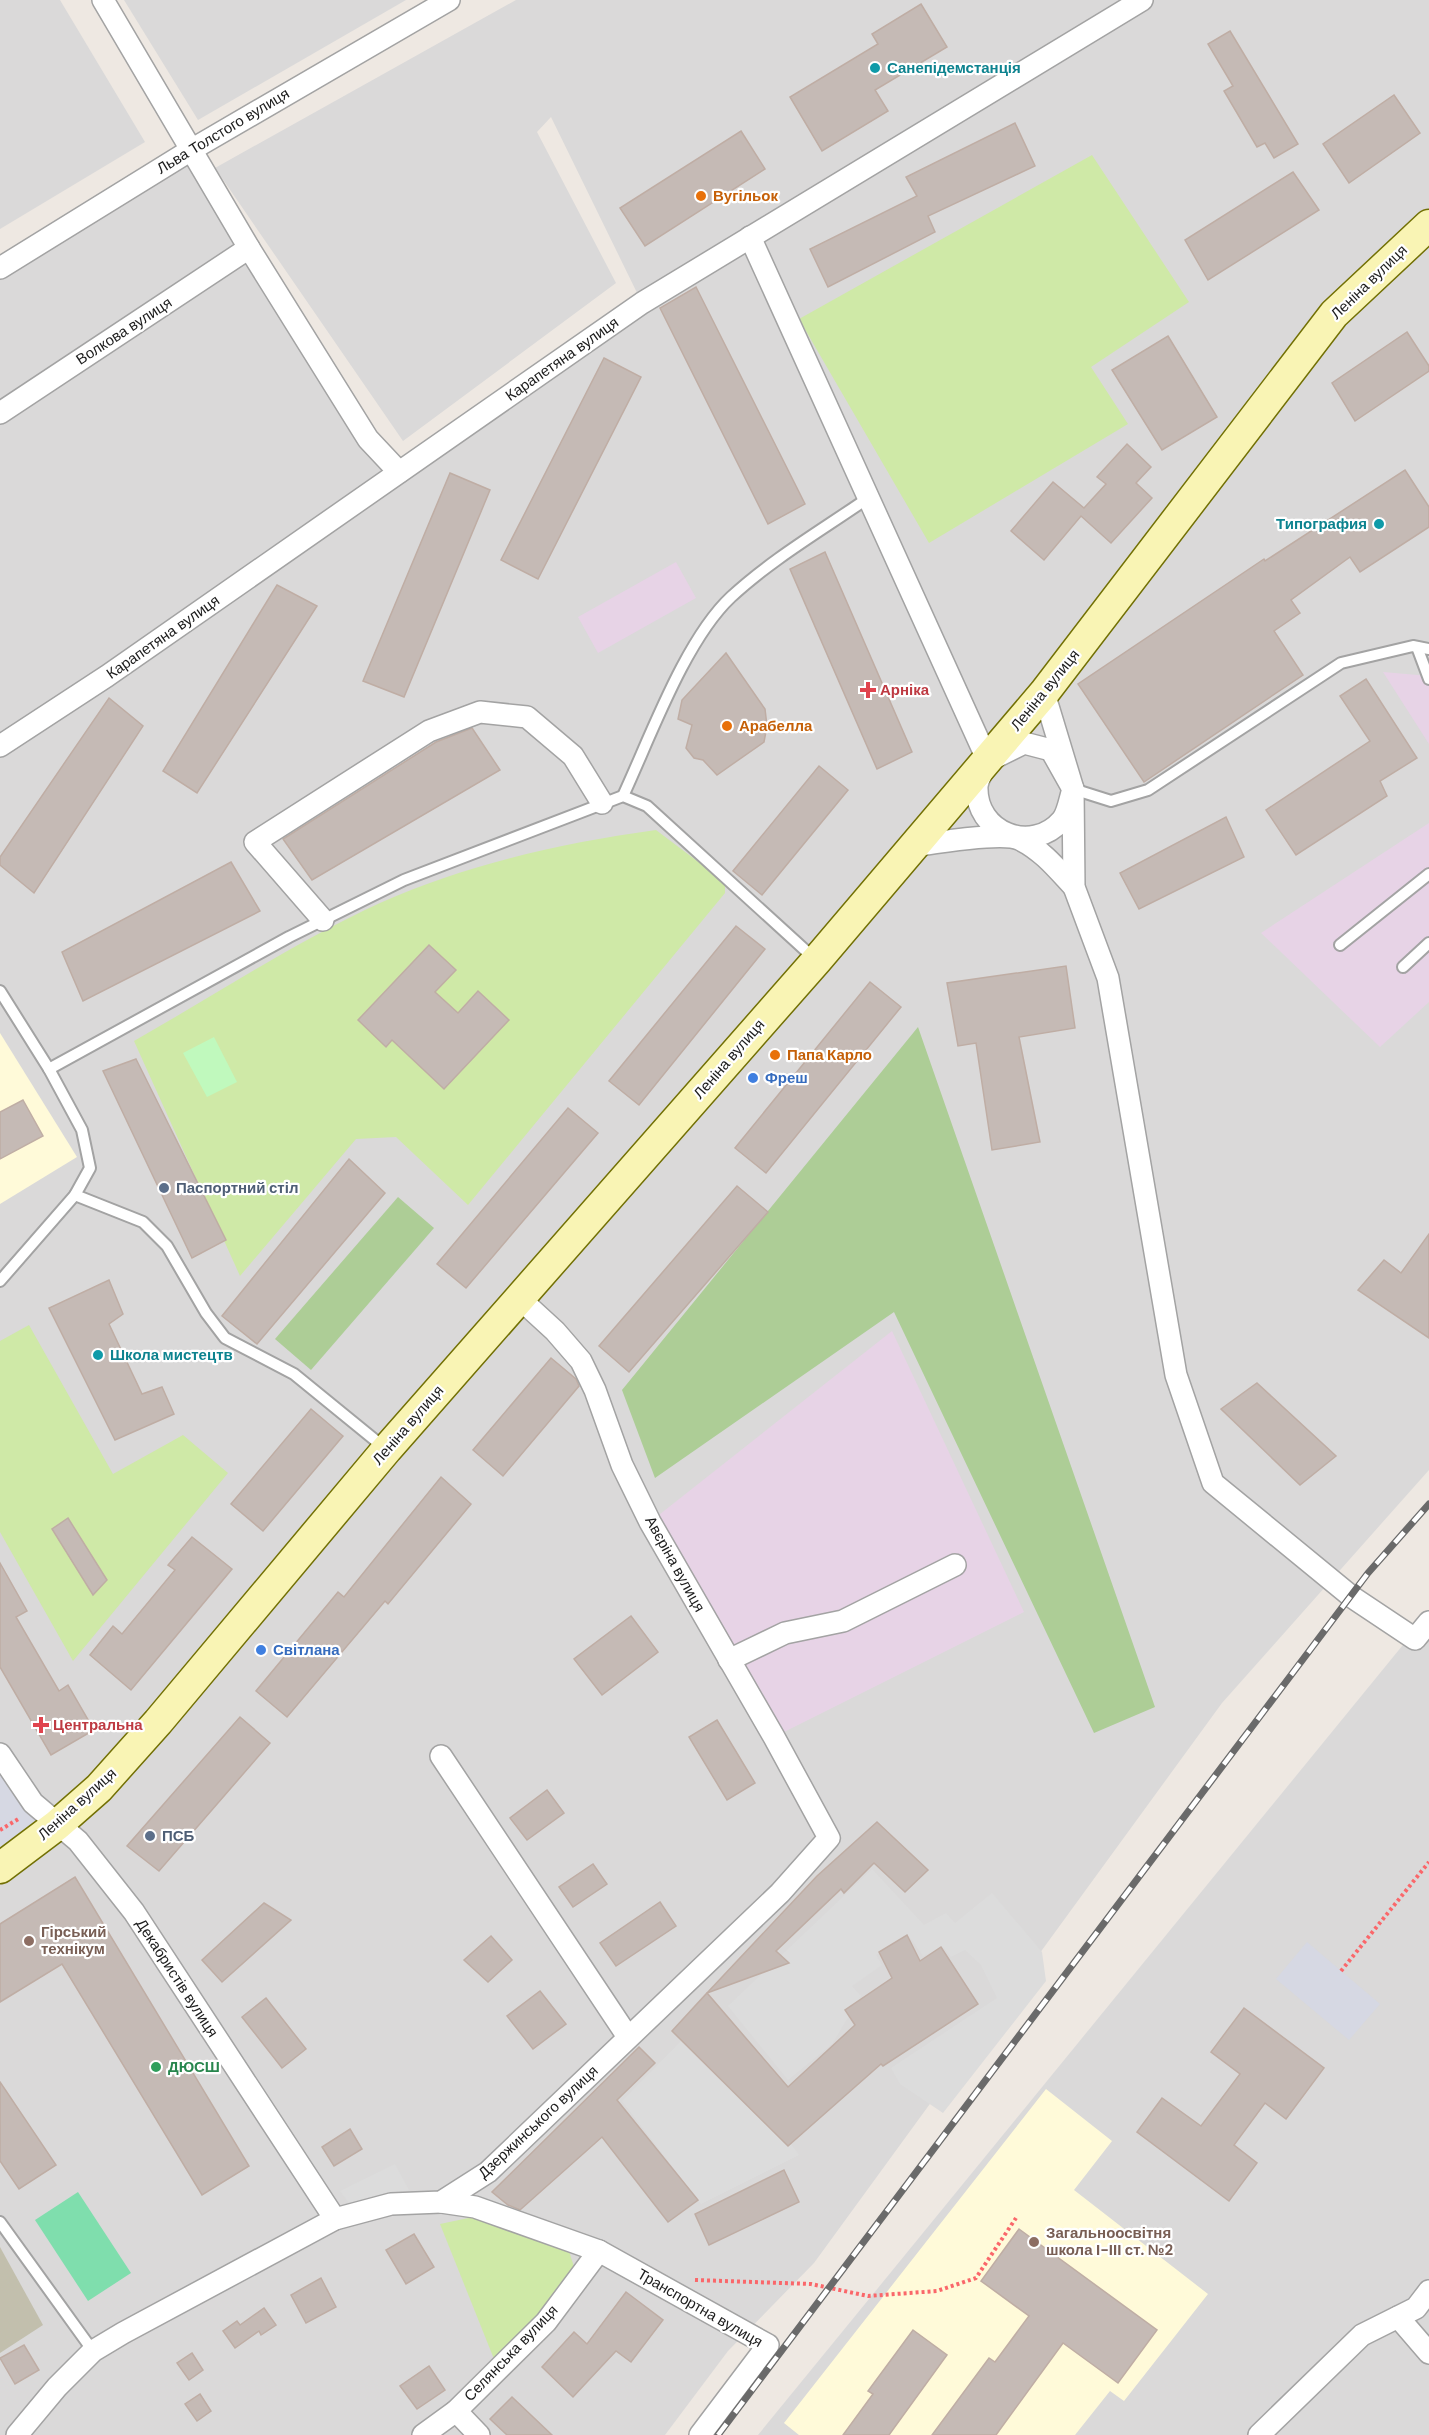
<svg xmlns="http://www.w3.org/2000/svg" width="1429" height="2435" viewBox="0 0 1429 2435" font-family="'DM Sans',sans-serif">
<rect width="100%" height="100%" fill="#eee8e2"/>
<g fill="#dad9d9">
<path d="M 0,0 L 60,0 L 145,142 L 0,229 Z"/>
<path d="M 124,0 L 406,0 L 198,120 Z"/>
<path d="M 516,0 L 1429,0 L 1429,1470 L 1222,1703 L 814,2263 L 728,2351 L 665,2435 L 0,2435 L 0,261 L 191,150 L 398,470 L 642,303 L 551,117 L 537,132 L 616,283 L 403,441 L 215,168 Z"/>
<path d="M 1429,1613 L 1429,2435 L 758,2435 Z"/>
</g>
<g fill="#e7d3e6">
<path d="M 676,562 L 696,598 L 598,653 L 578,617 Z"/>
<path d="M 1383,672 L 1429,676 L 1429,744 Z"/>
<path d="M 1429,823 L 1429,1002 L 1380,1047 L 1261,933 Z"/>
<path d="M 892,1331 L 1024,1612 L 774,1737 L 650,1522 Z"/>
</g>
<g fill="#fffad9">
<path d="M 0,1033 L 77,1157 L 0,1204 Z"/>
<path d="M 1046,2089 L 1112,2141 L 1074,2190 L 1208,2294 L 1124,2401 L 1110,2391 L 1075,2435 L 799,2435 L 784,2423 Z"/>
</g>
<path fill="#c2bfad" d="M 0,2247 L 43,2325 L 0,2353 Z"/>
<g fill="#cfe9a7">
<path d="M 1092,155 L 1189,302 L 1091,367 L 1128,424 L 929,543 L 799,319 Z"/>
<path d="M 656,830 L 725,882 L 725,893 L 468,1205 L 396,1137 L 356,1139 L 240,1276 L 134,1041 C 215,995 295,942 380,903 C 467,864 562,843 656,830 Z"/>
<path d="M 29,1325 L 113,1474 L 183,1435 L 228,1473 L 73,1661 L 0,1532 L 0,1341 Z"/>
<path d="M 478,2216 L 569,2251 L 575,2270 L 543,2316 L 494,2359 L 440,2224 Z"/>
</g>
<g fill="#adcd96">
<path d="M 918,1027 L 1155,1707 L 1094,1733 L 894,1312 L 655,1478 L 622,1390 Z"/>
<path d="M 398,1197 L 434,1228 L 311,1370 L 275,1339 Z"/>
</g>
<path fill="#c0f9bd" d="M 214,1037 L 237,1082 L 207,1097 L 183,1053 Z"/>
<path fill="#7fdead" d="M 78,2192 L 131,2273 L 88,2301 L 35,2220 Z"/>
<g fill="#dcdcdc">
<path d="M 872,1869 L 924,1925 L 946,1913 L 955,1923 L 992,1893 L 1042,1952 L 1046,1981 L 943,2113 L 900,2084 L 891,2068 L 997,1998 L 981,1965 L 965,1950 L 951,1957 L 943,1947 L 923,1956 L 909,1936 L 876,1955 L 882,1965 L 852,1986 L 861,1996 L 832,2044 L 788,2080 L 728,2006 Z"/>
<path d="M 690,2032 L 764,2107 L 799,2155 L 701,2204 L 622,2101 Z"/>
<path d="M 395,2164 L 409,2190 L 354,2210 L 340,2191 Z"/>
</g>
<g fill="#d6d8e3">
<path d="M 0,1759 L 40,1819 L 0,1847 Z"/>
<path d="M 1307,1942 L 1380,2004 L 1349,2040 L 1276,1979 Z"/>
</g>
<g fill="#c5bab5" stroke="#bfada4" stroke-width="1.5">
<path d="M 921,4 L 947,47 L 875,90 L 888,111 L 822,151 L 790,97 L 878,44 L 872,34 Z"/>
<path d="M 1230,31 L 1298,144 L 1274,158 L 1265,143 L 1257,147 L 1224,91 L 1233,86 L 1208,44 Z"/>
<path d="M 1394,95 L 1420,133 L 1349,183 L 1323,144 Z"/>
<path d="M 1015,123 L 1035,166 L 928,216 L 935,232 L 828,287 L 810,249 L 917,196 L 906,177 Z"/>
<path d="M 741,131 L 765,169 L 645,246 L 620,208 Z"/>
<path d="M 1293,172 L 1319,210 L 1208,280 L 1185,240 Z"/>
<path d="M 696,287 L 805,504 L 768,524 L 660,308 Z"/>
<path d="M 1407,332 L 1429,366 L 1429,371 L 1355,421 L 1332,383 Z"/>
<path d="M 1168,336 L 1217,417 L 1162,450 L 1112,370 Z"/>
<path d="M 604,358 L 641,377 L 538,579 L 501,560 Z"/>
<path d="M 1127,444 L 1151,467 L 1136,483 L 1152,498 L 1111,543 L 1081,516 L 1044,560 L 1011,531 L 1053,482 L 1084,508 L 1106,484 L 1097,477 Z"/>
<path d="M 1405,470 L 1429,507 L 1429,527 L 1360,572 L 1350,557 L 1291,600 L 1300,613 L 1274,631 L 1303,675 L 1144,782 L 1078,684 L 1264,559 L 1265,561 Z"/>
<path d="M 450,473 L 490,490 L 404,697 L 363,681 Z"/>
<path d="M 825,552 L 912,752 L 877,769 L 790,569 Z"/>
<path d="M 277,585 L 317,606 L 197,793 L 163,771 Z"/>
<path d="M 726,653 L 765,709 L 767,726 L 764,742 L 717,775 L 703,760 L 694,758 L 686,748 L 692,725 L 678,719 L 682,700 Z"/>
<path d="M 1366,679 L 1417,758 L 1380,781 L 1387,796 L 1296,855 L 1266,810 L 1370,741 L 1340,696 Z"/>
<path d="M 109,698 L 143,726 L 34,893 L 0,865 L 0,857 Z"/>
<path d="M 472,728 L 500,770 L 312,880 L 283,839 L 436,742 Z"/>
<path d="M 819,766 L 848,790 L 762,895 L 733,871 Z"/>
<path d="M 1226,817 L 1244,857 L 1139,909 L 1120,873 Z"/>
<path d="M 231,862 L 260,911 L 83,1001 L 62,952 Z"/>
<path d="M 736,926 L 765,949 L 639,1105 L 609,1081 Z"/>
<path d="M 429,945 L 456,970 L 435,992 L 458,1013 L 478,991 L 509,1020 L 444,1089 L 392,1040 L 386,1047 L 358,1020 Z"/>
<path d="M 1066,966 L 1075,1028 L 1019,1037 L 1040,1142 L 992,1150 L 976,1043 L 958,1046 L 947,983 Z"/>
<path d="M 870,982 L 901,1007 L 766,1173 L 735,1148 Z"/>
<path d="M 136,1059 L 226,1240 L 192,1258 L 103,1071 Z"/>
<path d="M 23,1100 L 43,1136 L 0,1159 L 0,1112 Z"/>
<path d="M 568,1108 L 598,1133 L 466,1288 L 437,1264 Z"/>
<path d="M 349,1159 L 385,1193 L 257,1344 L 222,1316 Z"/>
<path d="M 737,1186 L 768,1212 L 629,1372 L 599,1346 Z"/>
<path d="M 1429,1234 L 1429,1338 L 1358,1290 L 1384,1260 L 1401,1273 Z"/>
<path d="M 109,1280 L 123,1314 L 109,1324 L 142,1394 L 162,1387 L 174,1414 L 115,1440 L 49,1308 Z"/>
<path d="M 551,1358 L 576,1379 L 579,1386 L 503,1476 L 473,1450 Z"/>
<path d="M 1257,1383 L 1336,1456 L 1300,1485 L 1221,1409 Z"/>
<path d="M 311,1409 L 343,1436 L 263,1531 L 231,1504 Z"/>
<path d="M 441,1477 L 471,1504 L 388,1604 L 385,1601 L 287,1717 L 256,1691 L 338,1592 L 344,1597 Z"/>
<path d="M 68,1518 L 107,1580 L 93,1595 L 52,1529 Z"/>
<path d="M 192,1537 L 232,1569 L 131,1690 L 90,1655 L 113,1626 L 122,1634 L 175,1570 L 168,1565 Z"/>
<path d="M 0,1563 L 27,1611 L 16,1617 L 59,1691 L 68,1685 L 94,1730 L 51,1755 L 0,1667 Z"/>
<path d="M 631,1616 L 658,1652 L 602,1695 L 574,1659 Z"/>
<path d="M 240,1717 L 270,1743 L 159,1871 L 127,1846 Z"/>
<path d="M 717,1720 L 755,1783 L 727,1800 L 689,1737 Z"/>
<path d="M 547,1790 L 564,1813 L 527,1840 L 510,1818 Z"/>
<path d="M 877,1822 L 928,1870 L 905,1892 L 874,1863 L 844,1893 L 841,1889 L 776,1951 L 789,1963 L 707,1993 L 817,1876 Z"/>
<path d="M 593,1864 L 607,1884 L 573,1907 L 559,1887 Z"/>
<path d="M 75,1877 L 249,2166 L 202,2195 L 62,1964 L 0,2002 L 0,1924 Z"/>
<path d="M 660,1902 L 676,1926 L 616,1966 L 600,1943 Z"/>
<path d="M 264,1903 L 291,1920 L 222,1982 L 202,1960 Z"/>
<path d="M 907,1935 L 920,1961 L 941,1947 L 978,2004 L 883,2066 L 881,2064 L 788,2146 L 672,2031 L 707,1993 L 788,2087 L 855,2025 L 845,2010 L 892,1978 L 879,1952 Z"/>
<path d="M 491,1936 L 512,1960 L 488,1982 L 464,1960 Z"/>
<path d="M 540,1991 L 566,2024 L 533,2049 L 507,2016 Z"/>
<path d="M 266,1998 L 306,2049 L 282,2068 L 242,2017 Z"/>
<path d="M 1244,2008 L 1324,2068 L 1286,2119 L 1265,2103 L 1234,2145 L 1257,2163 L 1229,2201 L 1137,2132 L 1162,2098 L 1201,2126 L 1240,2074 L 1211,2052 Z"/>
<path d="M 639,2047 L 655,2063 L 617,2100 L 698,2200 L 668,2222 L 602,2137 L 520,2210 L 508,2205 L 492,2192 Z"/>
<path d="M 0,2082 L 56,2165 L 19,2189 L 0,2161 Z"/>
<path d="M 350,2129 L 362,2149 L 334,2166 L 322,2147 Z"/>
<path d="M 784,2170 L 799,2202 L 709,2245 L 695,2214 Z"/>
<path d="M 1019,2229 L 1157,2330 L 1118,2383 L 1063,2343 L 996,2435 L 932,2435 L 989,2358 L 995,2362 L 1029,2316 L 981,2281 Z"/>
<path d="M 414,2234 L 434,2267 L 406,2284 L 386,2250 Z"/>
<path d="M 321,2278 L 336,2307 L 306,2323 L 291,2295 Z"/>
<path d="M 626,2292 L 663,2320 L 631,2362 L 616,2351 L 573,2397 L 542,2367 L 574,2332 L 587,2344 Z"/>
<path d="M 264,2308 L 276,2325 L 261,2335 L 259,2331 L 235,2348 L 223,2331 L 237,2321 L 240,2325 Z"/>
<path d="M 913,2330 L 947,2355 L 889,2435 L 843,2435 L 873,2394 L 868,2391 Z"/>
<path d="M 24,2345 L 39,2370 L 15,2384 L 0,2358 Z"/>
<path d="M 192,2353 L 203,2370 L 189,2380 L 177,2363 Z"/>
<path d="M 429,2366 L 445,2390 L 417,2409 L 400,2386 Z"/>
<path d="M 200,2394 L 211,2411 L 197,2421 L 185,2404 Z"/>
<path d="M 512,2397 L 552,2435 L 507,2435 L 490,2419 Z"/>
</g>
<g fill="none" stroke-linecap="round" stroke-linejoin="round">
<defs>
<g id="lane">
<path d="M 1417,647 L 1429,679"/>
<path d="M 1073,789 L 1111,801 L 1148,790 L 1341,663 L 1413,646 L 1429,649"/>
<path d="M 623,796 C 650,738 685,640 731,597 C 772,559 822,530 868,498"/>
<path d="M 1340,945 L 1429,874"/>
<path d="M 1403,967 L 1429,943"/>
<path d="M 0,991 L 49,1069 L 82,1130 L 90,1168 L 75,1195 L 0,1281"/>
<path d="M 49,1069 L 289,937 L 404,880 L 623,796 L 647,806 L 816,960"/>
<path d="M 75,1195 L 143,1222 L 167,1246 L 206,1313 L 225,1338 L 294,1374 L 386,1449"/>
<path d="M 0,2222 L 93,2351"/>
</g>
<g id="street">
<path d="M 103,0 L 249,248 L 368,439 L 399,472"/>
<path d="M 750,237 L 988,761"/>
<path d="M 0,268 L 191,150 L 449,0"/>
<path d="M 0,413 L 249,248"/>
<path d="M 1044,693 L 1073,789 L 1074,887 L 1108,978 L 1176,1375 L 1213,1483 L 1352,1597 L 1415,1639 L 1429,1622"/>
<path d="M 1024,743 L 1051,750 L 1073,789 C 1070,798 1068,813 1062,820 C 1032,855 975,833 977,786 C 978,778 985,768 988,761 Z"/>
<path d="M 0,746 L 107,676 L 642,303 L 1142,0"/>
<path d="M 914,846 C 935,843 1004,831 1021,840 C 1043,851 1058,870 1074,887"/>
<path d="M 323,920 L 255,842 L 429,731 L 480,712 L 527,717 L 573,756 L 602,803"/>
<path d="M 729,1660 L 785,1633 L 843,1621 L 955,1565"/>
<path d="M 0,1754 L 33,1803 L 78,1841 L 134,1912 L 335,2219"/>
<path d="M 441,1756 L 628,2037"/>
<path d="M 599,2251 L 768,2345 L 700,2435"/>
<path d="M 1398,2317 L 1429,2353"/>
<path d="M 456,2411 L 479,2435"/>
<path d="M 17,2435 L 57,2387 L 93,2351 L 123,2333 L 335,2219 L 391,2204 L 441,2202 L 488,2172 L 780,1893 L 829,1838 L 774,1737 L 650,1522 L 622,1465 L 595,1390 L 581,1361 L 555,1331 L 519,1298"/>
<path d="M 423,2435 L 456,2411 L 546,2322 L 599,2251 L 475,2207 L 441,2202"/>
<path d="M 1259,2435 L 1362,2335 L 1416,2308 L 1429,2291"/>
</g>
<path id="secondary" d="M 0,1868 L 57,1825 L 99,1788 L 158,1722 L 387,1449 L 817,960 L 1044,693 L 1334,314 L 1429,225"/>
</defs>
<use href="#lane" stroke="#a3a3a3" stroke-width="14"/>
<use href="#street" stroke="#a3a3a3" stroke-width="24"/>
<use href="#secondary" stroke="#727004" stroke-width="33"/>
<g stroke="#fa676a" stroke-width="4" stroke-dasharray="3 3" stroke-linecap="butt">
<path d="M 0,1830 L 20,1818"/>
<path d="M 1341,1971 L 1429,1862"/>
<path d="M 695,2280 L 811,2284 L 868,2296 L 937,2291 L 976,2278 L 1016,2218"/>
</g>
<use href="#lane" stroke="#fff" stroke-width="10"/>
<use href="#street" stroke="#fff" stroke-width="21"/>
<use href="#secondary" stroke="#f9f4b4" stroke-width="30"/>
<defs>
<path id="rail" d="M 718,2435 L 1368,1573 L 1429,1504"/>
</defs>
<use href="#rail" stroke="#6a6a6a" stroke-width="7"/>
<use href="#rail" stroke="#fff" stroke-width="4.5" stroke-dasharray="14" stroke-linecap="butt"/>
</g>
<g fill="#0f9aa8" stroke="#fff" stroke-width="2">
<circle cx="875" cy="68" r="6"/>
<circle cx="1379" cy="524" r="6"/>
<circle cx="98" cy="1355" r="6"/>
</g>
<g fill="#e8710a" stroke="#fff" stroke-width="2">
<circle cx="701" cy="196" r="6"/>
<circle cx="727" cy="726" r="6"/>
<circle cx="775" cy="1055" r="6"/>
</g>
<g fill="#e0444e" stroke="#fff" stroke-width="2">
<path d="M865 681h6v6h6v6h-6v6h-6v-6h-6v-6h6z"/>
<path d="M38 1716h6v6h6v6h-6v6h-6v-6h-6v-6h6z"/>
</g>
<g fill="#3f7fe0" stroke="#fff" stroke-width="2">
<circle cx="753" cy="1078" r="6"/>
<circle cx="261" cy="1650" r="6"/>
</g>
<g fill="#5c6f8a" stroke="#fff" stroke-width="2">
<circle cx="164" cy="1188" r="6"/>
<circle cx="150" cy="1836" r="6"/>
</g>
<g fill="#8d6e63" stroke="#fff" stroke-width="2">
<circle cx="29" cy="1941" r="6"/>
<circle cx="1034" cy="2242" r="6"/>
</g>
<circle fill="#2e9e5b" stroke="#fff" stroke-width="2" cx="156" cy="2067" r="6"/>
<g text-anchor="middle" stroke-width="4.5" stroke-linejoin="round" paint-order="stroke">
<g font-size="15" font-weight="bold" fill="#0d838f" stroke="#fff" text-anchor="start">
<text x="887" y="73">Санепідемстанція</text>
<text x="1367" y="529" text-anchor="end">Типография</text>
<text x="110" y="1360">Школа мистецтв</text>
</g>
<g font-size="15" fill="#1c1c1c" stroke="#fff">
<text transform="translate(223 131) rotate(-31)" y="5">Льва Толстого вулиця</text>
<text transform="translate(1369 282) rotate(-44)" y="5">Леніна вулиця</text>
<text transform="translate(124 331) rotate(-33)" y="5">Волкова вулиця</text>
<text transform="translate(562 359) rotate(-35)" y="5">Карапетяна вулиця</text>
<text transform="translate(163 637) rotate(-35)" y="5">Карапетяна вулиця</text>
<text transform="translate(1045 690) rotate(-51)" y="5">Леніна вулиця</text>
<text transform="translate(729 1059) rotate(-49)" y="5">Леніна вулиця</text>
<text transform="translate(408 1425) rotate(-49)" y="5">Леніна вулиця</text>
<text transform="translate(675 1564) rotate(61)" y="5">Авєріна вулиця</text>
<text transform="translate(77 1804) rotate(-42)" y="5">Леніна вулиця</text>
<text transform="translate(177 1978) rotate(57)" y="5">Декабристів вулиця</text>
<text transform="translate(538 2122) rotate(-43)" y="5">Дзержинського вулиця</text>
<text transform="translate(700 2308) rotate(30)" y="5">Транспортна вулиця</text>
<text transform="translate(511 2353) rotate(-46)" y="5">Селянська вулиця</text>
</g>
<g font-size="15" font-weight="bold" fill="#c56008" stroke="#fff" text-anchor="start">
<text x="713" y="201">Вугільок</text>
<text x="739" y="731">Арабелла</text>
<text x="787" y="1060">Папа Карло</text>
</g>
<g font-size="15" font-weight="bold" fill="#be3a42" stroke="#fff" text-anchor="start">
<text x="880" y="695">Арніка</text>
<text x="53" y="1730">Центральна</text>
</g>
<g font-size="15" font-weight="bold" fill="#366cbe" stroke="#fff" text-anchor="start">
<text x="765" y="1083">Фреш</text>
<text x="273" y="1655">Світлана</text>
</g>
<g font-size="15" font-weight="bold" fill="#4e5e75" stroke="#fff" text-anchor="start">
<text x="176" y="1193">Паспортний стіл</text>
<text x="162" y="1841">ПСБ</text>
</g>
<g font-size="15" font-weight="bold" fill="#785e54" stroke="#fff" text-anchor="start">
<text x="41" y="1937">Гірський<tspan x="41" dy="17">технікум</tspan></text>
<text x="1046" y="2238">Загальноосвітня<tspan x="1046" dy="17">школа І-ІІІ ст. №2</tspan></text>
</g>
<g font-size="15" font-weight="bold" fill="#27864d" stroke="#fff" text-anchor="start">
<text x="168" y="2072">ДЮСШ</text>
</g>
</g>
</svg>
